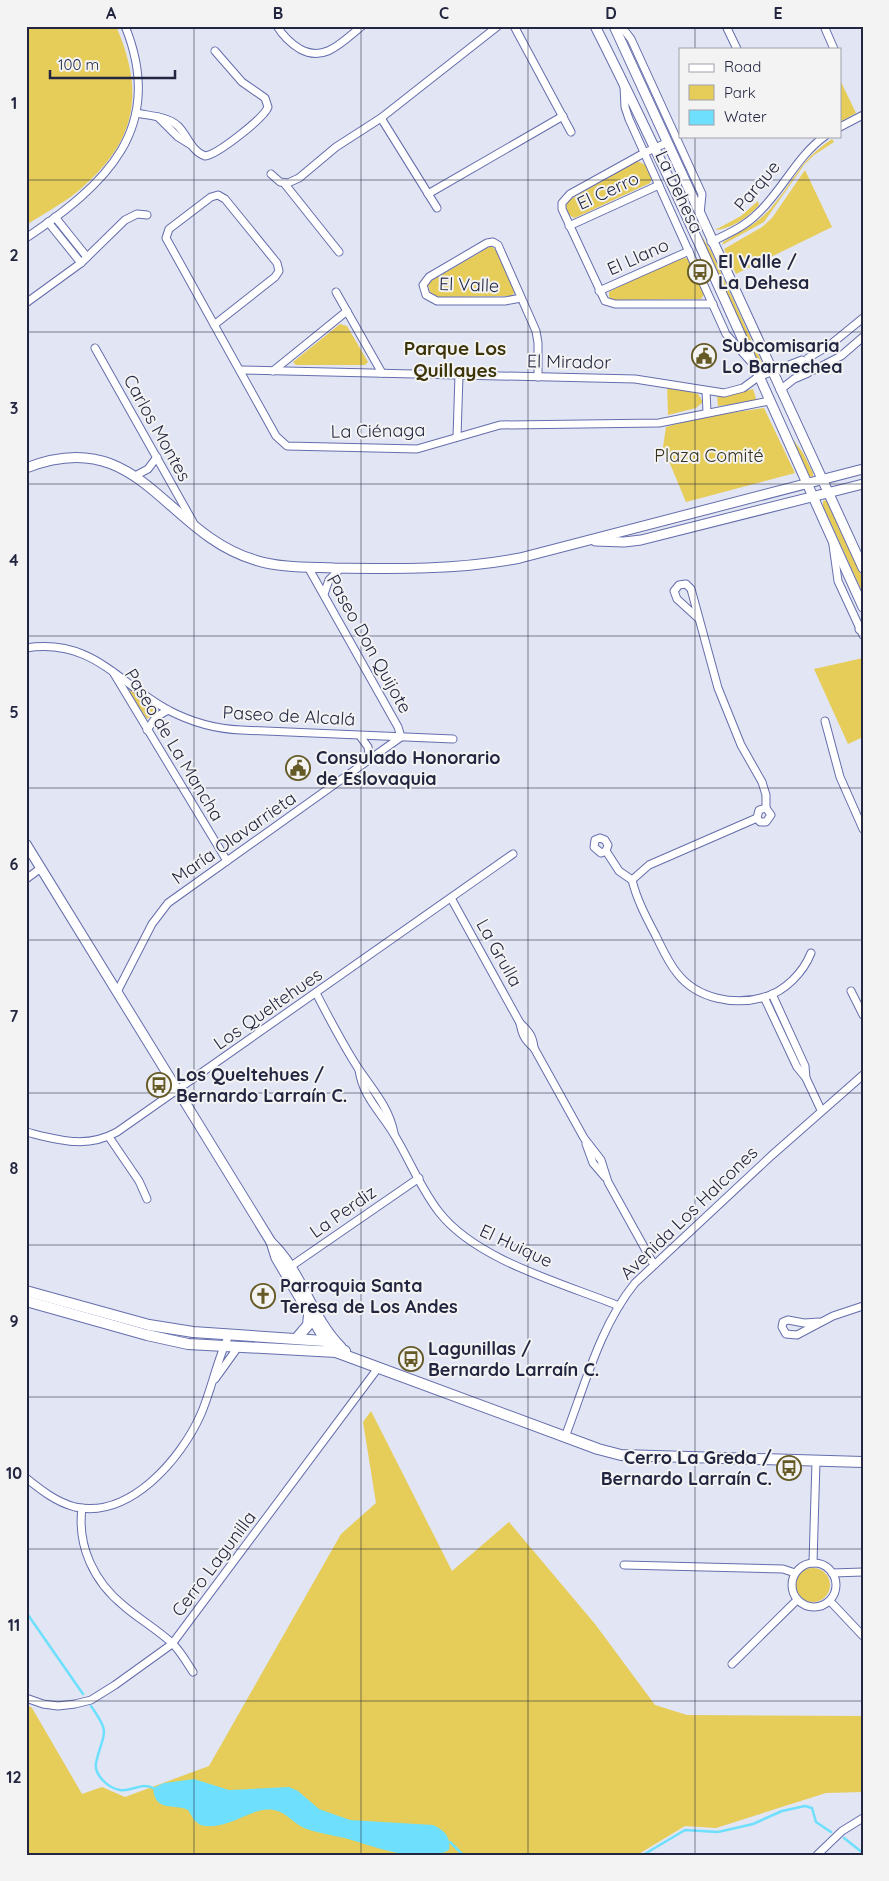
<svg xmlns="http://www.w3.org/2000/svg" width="889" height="1881" viewBox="0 0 889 1881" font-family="Quicksand,sans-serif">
<rect width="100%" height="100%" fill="#e2e5f3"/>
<g fill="#e6cc58">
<path d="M 26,26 L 116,26 C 146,95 136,143 77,192 C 62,204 43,214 26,225 Z"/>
<path d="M 840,80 L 856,113 L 840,122 Z"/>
<path d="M 832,139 L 834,142 L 814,155 L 804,165 L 764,222 L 722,245 L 723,242 C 741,231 757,224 771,208 C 795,180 798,162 832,139 Z"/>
<path d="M 637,161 L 646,165 L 652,178 L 650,183 L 579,216 L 574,218 L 568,214 L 566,206 L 569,200 Z"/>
<path d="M 805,170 L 832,227 L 736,274 L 724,249 L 762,227 L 772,218 Z"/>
<path d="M 758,201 L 759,205 C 748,217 732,229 715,230 L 741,216 Z"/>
<path d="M 691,219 L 711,251 L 763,365 L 758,367 Z"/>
<path d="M 491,246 L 496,250 L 513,286 L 514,293 L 511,296 L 438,297 L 430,292 L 428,285 L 431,281 Z"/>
<path d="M 685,258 L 689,259 L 705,293 L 701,299 L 613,300 L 609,297 L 609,292 L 614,289 L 677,259 Z"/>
<path d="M 340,324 L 347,326 L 368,362 L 365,365 L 296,365 L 293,362 Z"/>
<path d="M 667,385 L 698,394 L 703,402 L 696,408 L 668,415 Z"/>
<path d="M 753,389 L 757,402 L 718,406 L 717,395 L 729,395 Z"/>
<path d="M 764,408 L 795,473 L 686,502 L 663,447 L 666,427 L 702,417 Z"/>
<path d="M 786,430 L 803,453 L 813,473 L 813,477 L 806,475 Z"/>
<path d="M 826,500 L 863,579 L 863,594 L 823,506 L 823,501 Z"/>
<path d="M 863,658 L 863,737 L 848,744 L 814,669 Z"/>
<path d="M 130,689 L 156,708 L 157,711 L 147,719 L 129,692 Z"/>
<path d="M 371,1411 L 452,1571 L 509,1522 L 595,1624 L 655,1705 L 687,1715 L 863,1716 L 863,1792 L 826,1793 L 716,1828 L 685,1826 L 637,1855 L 26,1855 L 26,1704 L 32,1708 L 82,1794 L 102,1787 L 125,1797 L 209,1766 L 341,1534 L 376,1503 L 363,1422 Z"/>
<circle cx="813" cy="1585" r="17"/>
</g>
<path fill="#6ee0fd" d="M 194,1779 L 229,1790 L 289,1787 L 298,1791 L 319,1809 L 350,1820 L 433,1825 C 445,1830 451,1838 449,1850 C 422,1866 373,1846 345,1838 C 331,1835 317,1833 304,1828 C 293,1823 286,1812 274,1810 C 250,1806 229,1832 200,1825 L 194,1820 L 188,1810 C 173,1803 155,1813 153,1788 L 164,1783 Z"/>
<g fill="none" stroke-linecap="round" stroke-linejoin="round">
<g stroke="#6ee0fd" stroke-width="2.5">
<path d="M 26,1612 L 83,1694"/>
<path d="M 91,1706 C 112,1736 103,1731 96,1763 C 94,1775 108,1788 120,1790 C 131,1792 141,1782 153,1788"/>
<path d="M 844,1838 L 863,1853"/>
<path d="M 450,1842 L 463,1855"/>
<path d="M 522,1855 L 545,1855"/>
<path d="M 643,1855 L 685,1830 L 718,1832 L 753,1824 L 782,1811 L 805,1806 L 812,1808 L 816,1822 L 831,1832"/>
</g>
<defs>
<g id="minor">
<path d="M 277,26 C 283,36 290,43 300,49 C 325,63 343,41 362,26"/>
<path d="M 514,26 L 571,132"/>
<path d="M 621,26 L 631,39 L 702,194 L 700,214"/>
<path d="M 726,26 L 737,49"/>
<path d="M 824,26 L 834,49"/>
<path d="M 624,86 L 625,107 L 629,119 L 726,334 L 751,362"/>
<path d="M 136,113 C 150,116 167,116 178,126 C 188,136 191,151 205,156 C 217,155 264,118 268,107 L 265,98 L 242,82 L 215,51"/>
<path d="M 158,117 L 178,137 L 191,145"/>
<path d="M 381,118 L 437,208"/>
<path d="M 840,127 L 863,115"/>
<path d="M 666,143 L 644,153 L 570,194 L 562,203 L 562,209 L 605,301 L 615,304 L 713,304"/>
<path d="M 271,174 L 280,182 L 288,183 L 299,178 L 336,147 L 381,118 L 498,26"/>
<path d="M 284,183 L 339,252"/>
<path d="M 428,194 L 563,116"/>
<path d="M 55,217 L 87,257"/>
<path d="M 48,222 L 81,263"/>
<path d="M 569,226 L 659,185"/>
<path d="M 26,238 C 105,185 167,129 125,26"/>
<path d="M 711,242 C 727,234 744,227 757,214 C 783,190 796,157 825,136"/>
<path d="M 599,291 L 689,251"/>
<path d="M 336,292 L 382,373"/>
<path d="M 521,298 L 505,301 L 437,301 L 426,295 L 423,285 L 429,277 L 487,243 L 493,242 L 498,245 L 536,331 L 538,343 L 538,377"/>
<path d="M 26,303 L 81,263 L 125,220 L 137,214 L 147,215"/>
<path d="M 214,325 L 275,277 L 279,271 L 277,263 L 225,199 L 218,195 L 211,197 L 169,229 L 166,238 L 276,436 L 287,446 L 417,449 L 500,425 L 659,423 L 769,401"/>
<path d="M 95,348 L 193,522"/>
<path d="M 808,358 L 830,345 L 863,318"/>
<path d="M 240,370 L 635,379 L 724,393 L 743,388 L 758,377 L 802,360"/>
<path d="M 814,370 L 841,356 L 863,337"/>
<path d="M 273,371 L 347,311"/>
<path d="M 780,390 L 794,379 L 808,373"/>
<path d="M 706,391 L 707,412"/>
<path d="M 457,437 L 459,375"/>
<path d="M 135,476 L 148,469 L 157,457"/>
<path d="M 833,545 L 838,581 L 863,635"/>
<path d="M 324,594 L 329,580 L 341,568"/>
<path d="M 699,619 L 677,599 L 674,591 L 679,585 L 686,584 L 691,589 L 718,688 L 741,745 L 762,782 L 766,795 L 766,808 L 771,815 L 766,822 L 760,822 L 757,818"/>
<path d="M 26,648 C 92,638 117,682 168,710 C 191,722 215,729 241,730 L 453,739"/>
<path d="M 113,672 L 227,861"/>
<path d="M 825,721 L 840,777 L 863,829"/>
<path d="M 147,730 L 156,717 L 168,710"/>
<path d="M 360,736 L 368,747 L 370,760"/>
<path d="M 757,818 L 759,810 L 766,808"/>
<path d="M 606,851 L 601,853 L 594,847 L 595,840 L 600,838 L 605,840 L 608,845 L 606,851 L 619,871 L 632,880 C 637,900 646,917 656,936 C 662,948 668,962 677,973 C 697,999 734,1006 765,997 C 785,991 803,973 811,953"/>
<path d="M 26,879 L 41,868"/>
<path d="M 632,880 L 649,865 L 757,818"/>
<path d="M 451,898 L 520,1023 C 529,1031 533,1037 534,1048"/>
<path d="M 851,991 L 863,1015"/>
<path d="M 117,992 L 152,924 L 168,903 L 401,737 L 398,727 L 308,567"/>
<path d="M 316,993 C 329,1018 343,1045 358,1068 C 372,1089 389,1107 394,1133"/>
<path d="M 772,994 L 805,1066 L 806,1078 L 821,1110"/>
<path d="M 764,997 L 797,1067 L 806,1078"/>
<path d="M 520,1023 C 522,1035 525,1040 534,1048 L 584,1138 L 601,1160 L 608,1182 L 654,1265"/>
<path d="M 359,1070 C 363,1098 382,1113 395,1136 C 410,1161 421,1189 439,1212 C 476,1260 562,1283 619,1306"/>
<path d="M 26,1132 C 59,1140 86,1149 117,1132 L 513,854"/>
<path d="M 109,1137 L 139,1181 L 147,1199"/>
<path d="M 586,1144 L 593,1163 L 605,1177"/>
<path d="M 287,1269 L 419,1178"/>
<path d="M 819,1322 L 804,1323 L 788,1320 L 783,1322 L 782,1327 L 786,1334 L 797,1335 L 833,1316 L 863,1306"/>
<path d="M 215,1379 L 238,1347"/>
<path d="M 565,1437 C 585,1385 600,1326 635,1283 L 771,1156 L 863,1075"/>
<path d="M 26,1478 C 41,1490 56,1502 75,1507 C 130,1519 181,1459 201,1414 C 212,1388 217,1360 229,1335"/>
<path d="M 82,1508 C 77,1546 94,1582 124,1606 C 139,1619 158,1630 173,1644 C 181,1652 187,1663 193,1672"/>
<path d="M 813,1563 L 816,1461"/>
<circle cx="814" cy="1585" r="22"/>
<path d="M 624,1565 L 783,1569 L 795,1573"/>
<path d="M 832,1573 L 863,1572"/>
<path d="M 830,1601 L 863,1636"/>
<path d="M 732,1664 L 797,1600"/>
<path d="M 26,1698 L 43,1704 L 58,1706 L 75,1704 L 91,1700 L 115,1685 L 172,1644 L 378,1368"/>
<path d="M 817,1855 L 842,1831 L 863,1818"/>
</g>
<g id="tertiary">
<path d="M 595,26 C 691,216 774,413 863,607"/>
<path d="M 614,26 L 863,568"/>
<path d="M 26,468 C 140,423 164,533 255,560 C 280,568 308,567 334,568 C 396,569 459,570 520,558 L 863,469"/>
<path d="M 595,541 L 624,542 L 641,540 L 863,484"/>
<path d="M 860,629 L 863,628"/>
<path d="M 26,844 L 271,1242 C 302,1271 311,1317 341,1347"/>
<path d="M 271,1242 L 276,1258 L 327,1344"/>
</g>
<g id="secondary">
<path d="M 26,1291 L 149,1325 L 193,1332 L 324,1341 L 345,1351"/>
<path d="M 26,1301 L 147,1335 L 188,1344 L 336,1352 L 598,1449 L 621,1455 L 863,1462"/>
<path d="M 297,1338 L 308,1325 L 309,1315"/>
</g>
</defs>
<use href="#minor" stroke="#656ead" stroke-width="9"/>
<use href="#tertiary" stroke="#656ead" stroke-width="11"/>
<use href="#secondary" stroke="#656ead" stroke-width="12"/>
<use href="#minor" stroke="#fff" stroke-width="7"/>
<use href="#tertiary" stroke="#fff" stroke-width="9"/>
<use href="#secondary" stroke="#fff" stroke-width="10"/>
</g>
<path fill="none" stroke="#222640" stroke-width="1" stroke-opacity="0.55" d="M 194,26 L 194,1855M 361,26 L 361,1855M 528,26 L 528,1855M 695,26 L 695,49M 695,136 L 695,1855M 26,180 L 863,180M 26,332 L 863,332M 26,484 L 863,484M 26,636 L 863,636M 26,788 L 863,788M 26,940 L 863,940M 26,1093 L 863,1093M 26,1245 L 863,1245M 26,1397 L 863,1397M 26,1549 L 863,1549M 26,1701 L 863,1701"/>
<defs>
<symbol id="bus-ring" viewBox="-11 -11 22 22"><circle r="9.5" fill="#f3f3f3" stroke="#655a26" stroke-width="1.5"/><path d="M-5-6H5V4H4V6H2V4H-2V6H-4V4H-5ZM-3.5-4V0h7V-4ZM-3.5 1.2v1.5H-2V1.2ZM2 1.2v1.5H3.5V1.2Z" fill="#655a26"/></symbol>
<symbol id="civic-ring" viewBox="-11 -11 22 22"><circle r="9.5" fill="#f3f3f3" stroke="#655a26" stroke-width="1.5"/><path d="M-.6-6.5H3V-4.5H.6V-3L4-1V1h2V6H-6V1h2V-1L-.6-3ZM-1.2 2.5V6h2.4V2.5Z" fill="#655a26"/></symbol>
<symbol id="church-ring" viewBox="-11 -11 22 22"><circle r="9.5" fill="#f3f3f3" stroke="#655a26" stroke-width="1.5"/><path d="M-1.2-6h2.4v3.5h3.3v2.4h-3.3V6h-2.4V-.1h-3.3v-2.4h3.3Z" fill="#655a26"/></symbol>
</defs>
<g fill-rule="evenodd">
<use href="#bus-ring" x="686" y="258" width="28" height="28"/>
<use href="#civic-ring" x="690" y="342" width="28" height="28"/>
<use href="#civic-ring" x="284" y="754" width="28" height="28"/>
<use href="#bus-ring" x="145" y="1071" width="28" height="28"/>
<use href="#church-ring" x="249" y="1282" width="28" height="28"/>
<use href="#bus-ring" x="397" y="1345" width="28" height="28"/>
<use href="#bus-ring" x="775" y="1454" width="28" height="28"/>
</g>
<g text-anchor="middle" stroke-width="4" stroke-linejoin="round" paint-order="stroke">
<g font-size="18" fill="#222640" stroke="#f3f3f3">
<text transform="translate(757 186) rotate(-50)" y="6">Parque</text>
<text transform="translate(608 191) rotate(-25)" y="6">El Cerro</text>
<text transform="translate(679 192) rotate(65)" y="6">La Dehesa</text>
<text transform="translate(638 257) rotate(-24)" y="6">El Llano</text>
<text transform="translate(469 285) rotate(2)" y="6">El Valle</text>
<text transform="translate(569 362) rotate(1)" y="6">El Mirador</text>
<text transform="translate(157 428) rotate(61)" y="6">Carlos Montes</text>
<text transform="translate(378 431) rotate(-1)" y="6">La Ciénaga</text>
<text transform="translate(369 644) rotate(61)" y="6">Paseo Don Quijote</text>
<text transform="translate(289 716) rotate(3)" y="6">Paseo de Alcalá</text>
<text transform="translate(174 745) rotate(59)" y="6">Paseo de La Mancha</text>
<text transform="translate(234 838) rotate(-35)" y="6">María Olavarrieta</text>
<text transform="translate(499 953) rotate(61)" y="6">La Grulla</text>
<text transform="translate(268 1009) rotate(-35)" y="6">Los Queltehues</text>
<text transform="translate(343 1212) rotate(-35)" y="6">La Perdiz</text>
<text transform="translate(689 1213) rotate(-44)" y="6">Avenida Los Halcones</text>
<text transform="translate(516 1246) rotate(25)" y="6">El Huique</text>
<text transform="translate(214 1564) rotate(-53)" y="6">Cerro Lagunilla</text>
</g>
<g font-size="18" font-weight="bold" fill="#222640" stroke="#f3f3f3" text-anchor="start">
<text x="718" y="268">El Valle /<tspan x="718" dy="21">La Dehesa</tspan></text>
<text x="722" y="352">Subcomisaria<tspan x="722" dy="21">Lo Barnechea</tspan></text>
<text x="316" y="764">Consulado Honorario<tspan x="316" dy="21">de Eslovaquia</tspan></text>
<text x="176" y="1081">Los Queltehues /<tspan x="176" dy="21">Bernardo Larraín C.</tspan></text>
<text x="280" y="1292">Parroquia Santa<tspan x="280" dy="21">Teresa de Los Andes</tspan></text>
<text x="428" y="1355">Lagunillas /<tspan x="428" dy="21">Bernardo Larraín C.</tspan></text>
<text x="772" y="1464" text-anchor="end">Cerro La Greda /<tspan x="772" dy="21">Bernardo Larraín C.</tspan></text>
</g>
<g font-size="18" fill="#35311c" stroke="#f3f3f3">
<text x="709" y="462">Plaza Comité</text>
</g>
<g font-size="19" font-weight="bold" fill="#3c3308" stroke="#f3f3f3">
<text x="455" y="355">Parque Los<tspan x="455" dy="22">Quillayes</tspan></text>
</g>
</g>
<rect width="889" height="1881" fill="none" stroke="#f3f3f3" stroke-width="55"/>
<rect x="679" y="48" width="162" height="90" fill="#f3f3f3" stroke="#9fa1ab"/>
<rect x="689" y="64" width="25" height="8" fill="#ffffff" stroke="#9fa1ab"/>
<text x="724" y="72" font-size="15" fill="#222640">Road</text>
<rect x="689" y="85" width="25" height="15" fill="#e6cc58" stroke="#9fa1ab"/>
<text x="724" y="98" font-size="15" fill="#222640">Park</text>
<rect x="689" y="110" width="25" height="15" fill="#6ee0fd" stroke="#9fa1ab"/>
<text x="724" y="122" font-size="15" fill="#222640">Water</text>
<path d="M50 70v8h125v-8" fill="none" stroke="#222640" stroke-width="2.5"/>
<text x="58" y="70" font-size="15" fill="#222640" stroke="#f3f3f3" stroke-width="4" paint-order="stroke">100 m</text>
<rect x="28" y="28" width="834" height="1826" fill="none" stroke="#222640" stroke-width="2"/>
<g font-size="16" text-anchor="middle" font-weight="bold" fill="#222640">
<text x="111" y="19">A</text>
<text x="278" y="19">B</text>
<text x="444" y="19">C</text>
<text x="611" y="19">D</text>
<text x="778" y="19">E</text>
<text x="14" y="109">1</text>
<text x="14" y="261">2</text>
<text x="14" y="414">3</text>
<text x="14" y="566">4</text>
<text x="14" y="718">5</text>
<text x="14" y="870">6</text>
<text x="14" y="1022">7</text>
<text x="14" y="1174">8</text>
<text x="14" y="1327">9</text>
<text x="14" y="1479">10</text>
<text x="14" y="1631">11</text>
<text x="14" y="1783">12</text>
</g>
</svg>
